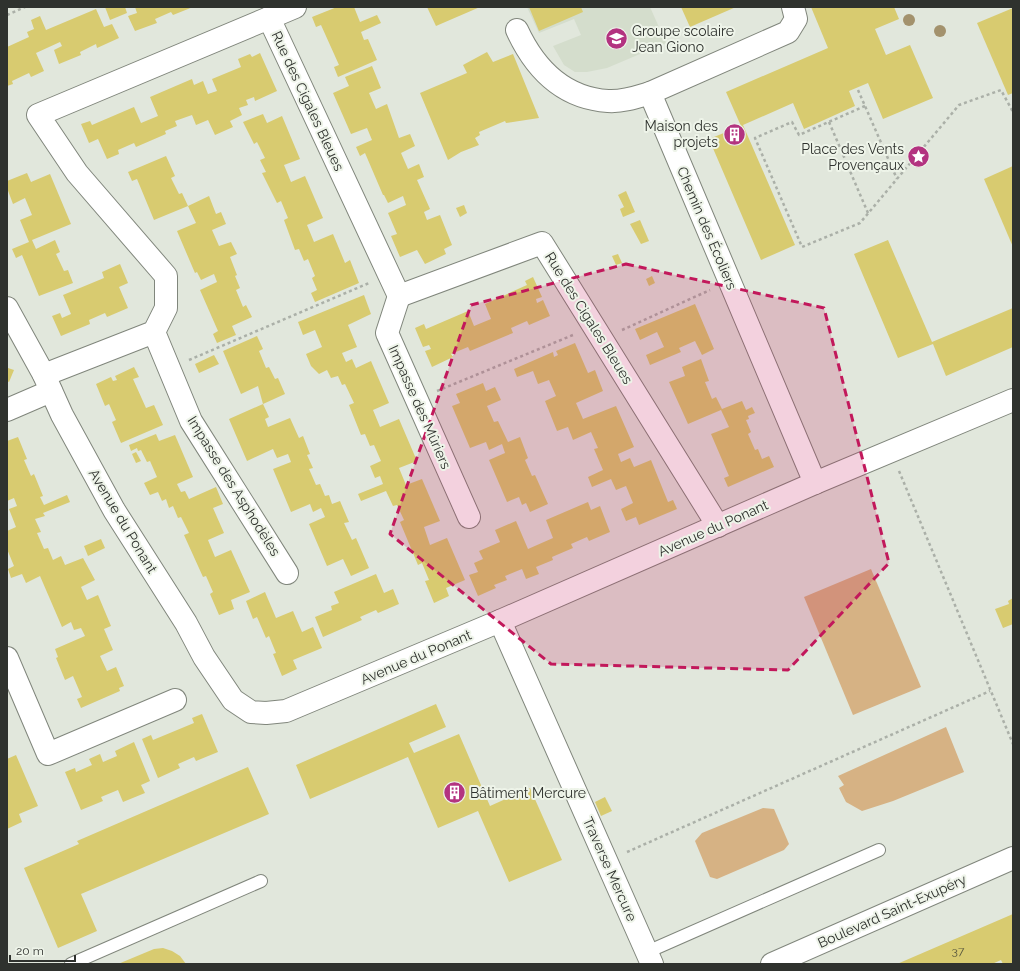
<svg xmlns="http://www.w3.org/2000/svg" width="1020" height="971" viewBox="0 0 1020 971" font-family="Raleway,sans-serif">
<rect width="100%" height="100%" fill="#e1e7dc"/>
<path fill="#d4ddcc" d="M 527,7 L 650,7 L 666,43 L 607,68 L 587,72 L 575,72 L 564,65 L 553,46 L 581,35 L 574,19 L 539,33 Z"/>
<g fill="#d6b284">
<path d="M 871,569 L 921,687 L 853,715 L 804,597 Z"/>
<path d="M 946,727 L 964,772 L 893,801 L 862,811 L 846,802 L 839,788 L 844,785 L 838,776 Z"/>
<path d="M 763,808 L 774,809 L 789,844 L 784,850 L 717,879 L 710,877 L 695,841 L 702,833 Z"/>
</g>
<g fill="#d8cb70">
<path d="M 105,7 L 125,7 L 127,13 L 110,20 Z"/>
<path d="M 135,7 L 193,7 L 173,15 L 171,12 L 155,19 L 157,23 L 135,31 L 128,16 L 137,13 Z"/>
<path d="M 337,7 L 354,7 L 360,22 L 377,15 L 381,23 L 361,32 L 364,40 L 368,39 L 377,60 L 338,77 L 334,67 L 339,65 L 321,25 L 316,27 L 312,17 Z"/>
<path d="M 427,7 L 480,7 L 436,26 Z"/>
<path d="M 529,7 L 581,7 L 583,12 L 539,31 Z"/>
<path d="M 681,7 L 736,7 L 690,27 Z"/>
<path d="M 811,7 L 894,7 L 899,19 L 875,29 L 886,55 L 910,45 L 933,98 L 883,119 L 868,83 L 849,91 L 855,106 L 804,129 L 793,103 L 743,125 L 795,245 L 761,260 L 709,139 L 741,126 L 726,92 L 828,48 Z"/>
<path d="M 1013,8 L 1013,93 L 1008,95 L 977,23 Z"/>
<path d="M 96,9 L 104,27 L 112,24 L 119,38 L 97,48 L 96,44 L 80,52 L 81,55 L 59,64 L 54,50 L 62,46 L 60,42 L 36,53 L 44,71 L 31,77 L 29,73 L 12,81 L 13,84 L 7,86 L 7,47 L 29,37 L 27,32 L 34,29 L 31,20 L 40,16 L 46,30 Z"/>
<path d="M 487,52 L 493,62 L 513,54 L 539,118 L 506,123 L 505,121 L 479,132 L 480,135 L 475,138 L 479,145 L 461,152 L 448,160 L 420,93 L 467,73 L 463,65 Z"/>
<path d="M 260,53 L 277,91 L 255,101 L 254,97 L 246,100 L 248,105 L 239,108 L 242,115 L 230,121 L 233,127 L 215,135 L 208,120 L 196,125 L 192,115 L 175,121 L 177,126 L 165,131 L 166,134 L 136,147 L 134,143 L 118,150 L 119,154 L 107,159 L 98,139 L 89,143 L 81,124 L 90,121 L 92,125 L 134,107 L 141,123 L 158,116 L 150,97 L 192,79 L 194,85 L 203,81 L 208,94 L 217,91 L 212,79 L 241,67 L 238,59 L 250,54 L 252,57 Z"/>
<path d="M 372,66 L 381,88 L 369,93 L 376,109 L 387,104 L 399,138 L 410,134 L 415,146 L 401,153 L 408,169 L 419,164 L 424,177 L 417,180 L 430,209 L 424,212 L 427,220 L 440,215 L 452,245 L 444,249 L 446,254 L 425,264 L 417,250 L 400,257 L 391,236 L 397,234 L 388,213 L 406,205 L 403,196 L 388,203 L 384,195 L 383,195 L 365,153 L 360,156 L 356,147 L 372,140 L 367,128 L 351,134 L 333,93 L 349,86 L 345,77 Z"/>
<path d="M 263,114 L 267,123 L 282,116 L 300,159 L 284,165 L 291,182 L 305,176 L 323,218 L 307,225 L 314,242 L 333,234 L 345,263 L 350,260 L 359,283 L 315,302 L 311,293 L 317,290 L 312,278 L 315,276 L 308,259 L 304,261 L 299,249 L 295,250 L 284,220 L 288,218 L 281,201 L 277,203 L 262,173 L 266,172 L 260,160 L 265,158 L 257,142 L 254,144 L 243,122 Z"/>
<path d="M 166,156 L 175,176 L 171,178 L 179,194 L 182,193 L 188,206 L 154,220 L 137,179 L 132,181 L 128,172 Z"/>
<path d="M 1013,166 L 1013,247 L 984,179 Z"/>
<path d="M 27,173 L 31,182 L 50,174 L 71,224 L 32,240 L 36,249 L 55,240 L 60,252 L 56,254 L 64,271 L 68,270 L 73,283 L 39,296 L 22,255 L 16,258 L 12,249 L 29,242 L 20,220 L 32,215 L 25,198 L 13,204 L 7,188 L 7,181 Z"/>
<path d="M 626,191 L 635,212 L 623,217 L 620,209 L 624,207 L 618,195 Z"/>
<path d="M 209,196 L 216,214 L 221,212 L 226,224 L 212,230 L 219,246 L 231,242 L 237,254 L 230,257 L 237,275 L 235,276 L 240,288 L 236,290 L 243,307 L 246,305 L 252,317 L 232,326 L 236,335 L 217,343 L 213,334 L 218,331 L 200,290 L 217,282 L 214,274 L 201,280 L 197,272 L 195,273 L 177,231 L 196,223 L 188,206 Z"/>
<path d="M 464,205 L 467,213 L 460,217 L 456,208 Z"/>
<path d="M 640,220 L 649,241 L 641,244 L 630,224 Z"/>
<path d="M 888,240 L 932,342 L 1013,308 L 1013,347 L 946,376 L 933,344 L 898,358 L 854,254 Z"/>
<path d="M 618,254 L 622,263 L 616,265 L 612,256 Z"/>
<path d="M 120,264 L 128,283 L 119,287 L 128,308 L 107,317 L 105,313 L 89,320 L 90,324 L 61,336 L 52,316 L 60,313 L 62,318 L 71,314 L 63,295 L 104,278 L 102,272 Z"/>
<path d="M 652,276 L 655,283 L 649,286 L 646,279 Z"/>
<path d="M 533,277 L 542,297 L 536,299 L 537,303 L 543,300 L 550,316 L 529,325 L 527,321 L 511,328 L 513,333 L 470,351 L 468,347 L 451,354 L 453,357 L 432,367 L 425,351 L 431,349 L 429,345 L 423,347 L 415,328 L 424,324 L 426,329 L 468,311 L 474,326 L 491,319 L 485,304 L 527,285 L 525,281 Z"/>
<path d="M 364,295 L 371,314 L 348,325 L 357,347 L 342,353 L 346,362 L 352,359 L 356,368 L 371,361 L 389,403 L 373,410 L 380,427 L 399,419 L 417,461 L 399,468 L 406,485 L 422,479 L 440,521 L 424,527 L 430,545 L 447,538 L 465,580 L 446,588 L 449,596 L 434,603 L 425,581 L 429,580 L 422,563 L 418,565 L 400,522 L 404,520 L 397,505 L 393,506 L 386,491 L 361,501 L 358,494 L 383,484 L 380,476 L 375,478 L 370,466 L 381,461 L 374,445 L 370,446 L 365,434 L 361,435 L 349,405 L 354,403 L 345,384 L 342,385 L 338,376 L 331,378 L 327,370 L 319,374 L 311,366 L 306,354 L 322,347 L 315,330 L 303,335 L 298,322 Z"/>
<path d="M 695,304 L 714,349 L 702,355 L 695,341 L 679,348 L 681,352 L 650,365 L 646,355 L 664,347 L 657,332 L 640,340 L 635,329 Z"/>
<path d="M 257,336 L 263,349 L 259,351 L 266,368 L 269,367 L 275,379 L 278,378 L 285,394 L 263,404 L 258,386 L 241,394 L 223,351 Z"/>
<path d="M 575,343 L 588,373 L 595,370 L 603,391 L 576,403 L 583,419 L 616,406 L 634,447 L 618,454 L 621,462 L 630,458 L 634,467 L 651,460 L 668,502 L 673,500 L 677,509 L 639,525 L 636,517 L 626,521 L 621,509 L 633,503 L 626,486 L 616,490 L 611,479 L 592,487 L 588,477 L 603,470 L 594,449 L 598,448 L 591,432 L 573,440 L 568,427 L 557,431 L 545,401 L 556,396 L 549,380 L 538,384 L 533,371 L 517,377 L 514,369 L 553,352 L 554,357 L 558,355 L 556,351 Z"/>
<path d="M 214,355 L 219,364 L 199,373 L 195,364 Z"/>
<path d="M 701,359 L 709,381 L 705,382 L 712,399 L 716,397 L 722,409 L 742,401 L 746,410 L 752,407 L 755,413 L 748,416 L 749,419 L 746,420 L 751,432 L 748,434 L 755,450 L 758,449 L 762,459 L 769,456 L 774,467 L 728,487 L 724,478 L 729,476 L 711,434 L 729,427 L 721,410 L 688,424 L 669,382 L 685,376 L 682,367 Z"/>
<path d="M 134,367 L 139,377 L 133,379 L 146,408 L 154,405 L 163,425 L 121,443 L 112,422 L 116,420 L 109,404 L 105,406 L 96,384 L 111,377 L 113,381 L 117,380 L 115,376 Z"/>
<path d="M 8,368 L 14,370 L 9,382 L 7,381 Z"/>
<path d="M 483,383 L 486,391 L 495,387 L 501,400 L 487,406 L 494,422 L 498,421 L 508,442 L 520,437 L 528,458 L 525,460 L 532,476 L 535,475 L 548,504 L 530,512 L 526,503 L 522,505 L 519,497 L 507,502 L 489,460 L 505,453 L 502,444 L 489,450 L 486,442 L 470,448 L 452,406 L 460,403 L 456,394 Z"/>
<path d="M 263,404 L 269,417 L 265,419 L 268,427 L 290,418 L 299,438 L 303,436 L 310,454 L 307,455 L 313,468 L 309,469 L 316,485 L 320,484 L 325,496 L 329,495 L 332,504 L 340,501 L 349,522 L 344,523 L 352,540 L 356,538 L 369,568 L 351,576 L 343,559 L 327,566 L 309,524 L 325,517 L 321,508 L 313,512 L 310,504 L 291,512 L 273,469 L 291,462 L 288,454 L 277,458 L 273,449 L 247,461 L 229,419 Z"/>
<path d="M 156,434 L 159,441 L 175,435 L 193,477 L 177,484 L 181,492 L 185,491 L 189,499 L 216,487 L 223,504 L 213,508 L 224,533 L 208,540 L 215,557 L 231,550 L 250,592 L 231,600 L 234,609 L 219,615 L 210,594 L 213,592 L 206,576 L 203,577 L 184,535 L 189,533 L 181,517 L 178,518 L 173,506 L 169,508 L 166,499 L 162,501 L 158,492 L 150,495 L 144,483 L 157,477 L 150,461 L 147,462 L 141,450 L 138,451 L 137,448 L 131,451 L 129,445 Z"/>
<path d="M 18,437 L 27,459 L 24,460 L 31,476 L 34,474 L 43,496 L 40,497 L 44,505 L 67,495 L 70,502 L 43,513 L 45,516 L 35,519 L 41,532 L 37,533 L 44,549 L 48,548 L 53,560 L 61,556 L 65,565 L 83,558 L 95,580 L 81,587 L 87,600 L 98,595 L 111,626 L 104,629 L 113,650 L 100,656 L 107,671 L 116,667 L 124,686 L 119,688 L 120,691 L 81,708 L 77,699 L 82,697 L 73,676 L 65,680 L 56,658 L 58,657 L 55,649 L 85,636 L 81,628 L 74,630 L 71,622 L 62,627 L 40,576 L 26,583 L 22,574 L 11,578 L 8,569 L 14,566 L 7,549 L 7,531 L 16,527 L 9,509 L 17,506 L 14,498 L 7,501 L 7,441 Z"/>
<path d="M 136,452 L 141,461 L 136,463 L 132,454 Z"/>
<path d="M 588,502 L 591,510 L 600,506 L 610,532 L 589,541 L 587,537 L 571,544 L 573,548 L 552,557 L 553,560 L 536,567 L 539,574 L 526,579 L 522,569 L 505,576 L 507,580 L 494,585 L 496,588 L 478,596 L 469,575 L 478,572 L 474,563 L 483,559 L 479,551 L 500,542 L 495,530 L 516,521 L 528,549 L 553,538 L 546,520 Z"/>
<path d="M 101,539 L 105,548 L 88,556 L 84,546 Z"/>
<path d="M 376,574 L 384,593 L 393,589 L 399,604 L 378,613 L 376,610 L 360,617 L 362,620 L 323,637 L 315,617 L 332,610 L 331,606 L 339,603 L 334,592 Z"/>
<path d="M 265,592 L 276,618 L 293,611 L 302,632 L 313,627 L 322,648 L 293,660 L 297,669 L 282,676 L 273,654 L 276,653 L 269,636 L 266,638 L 257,617 L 253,619 L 246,601 Z"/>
<path d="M 1013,598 L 1013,624 L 1003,628 L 995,609 L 1009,604 L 1008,601 Z"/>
<path d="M 436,704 L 446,727 L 409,743 L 414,753 L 459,734 L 490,806 L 530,788 L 562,860 L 509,882 L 478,811 L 438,828 L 408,757 L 310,799 L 296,765 Z"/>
<path d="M 202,714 L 218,752 L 196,761 L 194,757 L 178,764 L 180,768 L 158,778 L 142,739 L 151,735 L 153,740 L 194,723 L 192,718 Z"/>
<path d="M 134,742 L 150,781 L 141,785 L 145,793 L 123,802 L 118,790 L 101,797 L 103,801 L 81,810 L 65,772 L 75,768 L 76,772 L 92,765 L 89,759 L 100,754 L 103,762 L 117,756 L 115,751 Z"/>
<path d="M 16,755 L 38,806 L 19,814 L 22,822 L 7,829 L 7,759 Z"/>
<path d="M 248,767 L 269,814 L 81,894 L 97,931 L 58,948 L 24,868 L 79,844 L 77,841 Z"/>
<path d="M 605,797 L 612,811 L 601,816 L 595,802 Z"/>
<path d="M 1013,914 L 1013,964 L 1003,964 L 1001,960 L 992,964 L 897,964 Z"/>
<path d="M 163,948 L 172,951 L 180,956 L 186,964 L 118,964 L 154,949 Z"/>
</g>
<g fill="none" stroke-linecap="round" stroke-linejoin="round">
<defs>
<g id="lane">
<path d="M 647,952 L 879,850"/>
<path d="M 71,964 L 261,881"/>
</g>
<g id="street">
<path d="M 269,18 L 295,7"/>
<path d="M 517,30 C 535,69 563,98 608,101 C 623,102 637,97 650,93 L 788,32 L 796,19 L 793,7"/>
<path d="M 650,93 L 815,483"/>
<path d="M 399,296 L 387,333 L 469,517"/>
<path d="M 7,308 L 44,375 L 62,415 L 114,510 L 186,623 L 204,657 L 233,700 L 251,712 L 266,713 L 286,711 L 500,621 L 815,483 L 1013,400"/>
<path d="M 154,332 L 191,421 L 287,573"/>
<path d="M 44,375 L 154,332 L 166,308 L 166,276 L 77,173 L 38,115 L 269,18 L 399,296 L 542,243 L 718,526"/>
<path d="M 7,410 L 51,391"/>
<path d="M 500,621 L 652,964"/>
<path d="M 7,658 L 48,754 L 175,700"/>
<path d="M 772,964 L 1013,858"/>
</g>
</defs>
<use href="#lane" stroke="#80867c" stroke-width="14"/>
<use href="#street" stroke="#80867c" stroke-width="24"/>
<g stroke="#abb0a8" stroke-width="2.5" stroke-dasharray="3 3" stroke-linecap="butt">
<path d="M 7,15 L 25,7"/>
<path d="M 858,90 L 897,179"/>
<path d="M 865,106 L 799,135 L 792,122 L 755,138 L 802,247 L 860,223 L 959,105 L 1001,90 L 1013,112"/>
<path d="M 829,122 L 868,213"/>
<path d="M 622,330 L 710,290"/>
<path d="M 189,360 L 369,283"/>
<path d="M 437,391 L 573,335"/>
<path d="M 899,471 L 1013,744"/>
<path d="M 627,852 L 990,691"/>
</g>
<use href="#lane" stroke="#fff" stroke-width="12"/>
<use href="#street" stroke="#fff" stroke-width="22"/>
</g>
<g fill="#a3926d">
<circle cx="909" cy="20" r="6"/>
<circle cx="940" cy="31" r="6"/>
</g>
<path fill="#c2185b" fill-opacity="0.2" stroke="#c2185b" stroke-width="3" stroke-dasharray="8 5" stroke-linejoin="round" d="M 626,264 L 824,308 L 889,563 L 788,670 L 551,664 L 390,534 L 471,305 Z"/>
<defs>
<symbol id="school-disc" viewBox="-11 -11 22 22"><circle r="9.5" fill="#b33380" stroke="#eef4e9"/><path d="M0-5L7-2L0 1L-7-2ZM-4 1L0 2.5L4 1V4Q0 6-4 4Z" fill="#fff"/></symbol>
<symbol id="building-disc" viewBox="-11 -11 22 22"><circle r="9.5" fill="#b33380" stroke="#eef4e9"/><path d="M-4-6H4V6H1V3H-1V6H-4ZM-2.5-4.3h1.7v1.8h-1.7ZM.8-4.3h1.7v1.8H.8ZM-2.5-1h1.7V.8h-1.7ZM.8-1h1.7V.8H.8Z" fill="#fff"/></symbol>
<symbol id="sight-disc" viewBox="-11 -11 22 22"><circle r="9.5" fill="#b33380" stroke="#eef4e9"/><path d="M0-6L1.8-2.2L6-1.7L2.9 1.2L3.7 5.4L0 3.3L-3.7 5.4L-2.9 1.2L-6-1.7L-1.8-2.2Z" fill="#fff"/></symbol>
</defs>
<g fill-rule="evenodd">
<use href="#school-disc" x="604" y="26" width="25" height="25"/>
<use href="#building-disc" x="722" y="122" width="25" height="25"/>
<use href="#sight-disc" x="906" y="144" width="25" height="25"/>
<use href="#building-disc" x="442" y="780" width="25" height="25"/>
</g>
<g text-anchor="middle" stroke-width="4" stroke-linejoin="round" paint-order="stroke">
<g font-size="12" fill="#59583e">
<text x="958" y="955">37</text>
</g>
<g font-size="14" fill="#2f322e" stroke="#eef4e9" text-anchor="start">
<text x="632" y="36">Groupe scolaire<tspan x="632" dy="16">Jean Giono</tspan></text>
<text x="718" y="131" text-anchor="end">Maison des<tspan x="718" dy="16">projets</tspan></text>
<text x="904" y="154" text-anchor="end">Place des Vents<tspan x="904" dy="16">Provençaux</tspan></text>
<text x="470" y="798">Bâtiment Mercure</text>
</g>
<g font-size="14" fill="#2f322e" stroke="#eef4e9">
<text transform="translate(308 101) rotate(65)" y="5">Rue des Cigales Bleues</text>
<text transform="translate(707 228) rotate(67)" y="5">Chemin des Écoliers</text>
<text transform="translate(589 318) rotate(58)" y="5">Rue des Cigales Bleues</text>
<text transform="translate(420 407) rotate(66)" y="5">Impasse des Mûriers</text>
<text transform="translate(234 486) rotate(58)" y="5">Impasse des Asphodèles</text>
<text transform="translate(123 521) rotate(59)" y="5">Avenue du Ponant</text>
<text transform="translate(713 528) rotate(-24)" y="5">Avenue du Ponant</text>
<text transform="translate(416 657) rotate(-23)" y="5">Avenue du Ponant</text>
<text transform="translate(610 869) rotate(66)" y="5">Traverse Mercure</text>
<text transform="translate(892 911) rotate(-24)" y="5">Boulevard Saint-Exupéry</text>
</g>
</g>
<rect width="1020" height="971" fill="none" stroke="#2f322e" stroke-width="16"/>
<path d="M10 955v6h65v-6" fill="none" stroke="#2f322e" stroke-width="2"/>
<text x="16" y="955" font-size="12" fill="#2f322e" stroke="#eef4e9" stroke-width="3" paint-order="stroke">20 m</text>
</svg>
